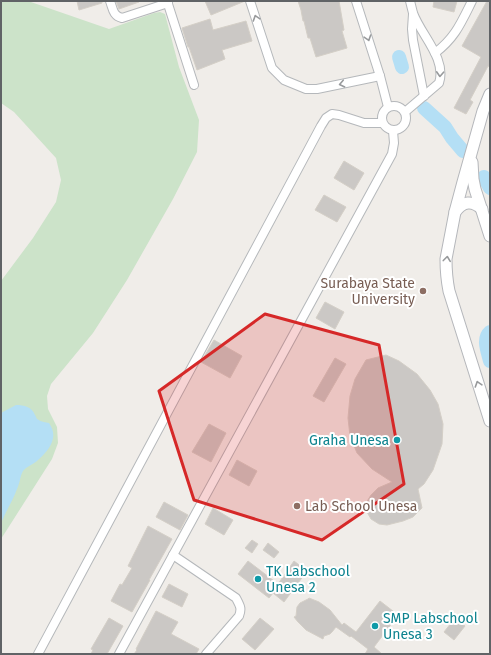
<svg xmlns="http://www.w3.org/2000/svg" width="491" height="655" viewBox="0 0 491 655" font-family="'Fira Sans',sans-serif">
<rect width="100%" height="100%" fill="#f0ede9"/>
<path fill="#cce3c9" d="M 1,1 L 28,1 L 109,29 L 154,13 L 160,12 L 165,14 L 179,67 L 199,120 L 197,152 L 173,199 L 127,280 L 93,333 L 51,384 L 47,396 L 48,409 L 57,427 L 58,443 L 52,459 L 1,539 L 1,281 L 33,238 L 56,202 L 61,180 L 56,158 L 14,112 L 1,103 Z"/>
<path fill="#b4dff5" d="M 16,405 C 24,405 32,407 35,415 C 37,418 36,419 39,420 C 41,422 46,422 49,423 C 59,437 50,449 38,460 C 34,464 27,466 23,471 C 20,476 20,483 17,489 C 13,500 6,511 1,523 L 1,413 Z"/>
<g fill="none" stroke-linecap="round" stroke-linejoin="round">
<g stroke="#b4dff5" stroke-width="14">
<path d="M 399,57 L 402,67"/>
<path d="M 424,108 L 445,127 L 452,138 L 463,151"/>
<path d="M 484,177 L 490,188"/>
<path d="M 490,332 C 482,339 488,352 490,361"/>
</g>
</g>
<g fill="#cbc8c5" stroke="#d4cfc7">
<path d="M 77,1 L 102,1 L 102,3 L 79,10 Z"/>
<path d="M 116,1 L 139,1 L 139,2 L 119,9 Z"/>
<path d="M 205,1 L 245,1 L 211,15 Z"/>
<path d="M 298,1 L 339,1 L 344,30 L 342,31 L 347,48 L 316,57 L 310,38 L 308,38 L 304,21 L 303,21 L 301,10 Z"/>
<path d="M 434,1 L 457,1 L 454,12 L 433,7 Z"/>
<path d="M 487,1 L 490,1 L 490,67 L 488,66 L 470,100 L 473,102 L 466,114 L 454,108 L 481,57 L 462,46 Z"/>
<path d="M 210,19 L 213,30 L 246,21 L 252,41 L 222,50 L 225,59 L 197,70 L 189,47 L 188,47 L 182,28 Z"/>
<path d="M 344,161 L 364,173 L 354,190 L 334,178 Z"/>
<path d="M 324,195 L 346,207 L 337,222 L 315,210 Z"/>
<path d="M 325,302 L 344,312 L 335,329 L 316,318 Z"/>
<path d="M 214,340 L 242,356 L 230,378 L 201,362 Z"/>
<path d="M 386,355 L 399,361 L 417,374 L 430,390 L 438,404 L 443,424 L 442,444 L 433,470 L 424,484 L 418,489 L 422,508 L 413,517 L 403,521 L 387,525 L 379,524 L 371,519 L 367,512 L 366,503 L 371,495 L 378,488 L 392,482 L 372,469 L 357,453 L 350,436 L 348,418 L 350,396 L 355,379 L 366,360 Z"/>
<path d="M 335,358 L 346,364 L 324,402 L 313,396 Z"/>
<path d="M 209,424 L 226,433 L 211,462 L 192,452 Z"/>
<path d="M 237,460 L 257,471 L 249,486 L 229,475 Z"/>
<path d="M 164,502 L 188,515 L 180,530 L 156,517 Z"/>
<path d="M 213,508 L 233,520 L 224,535 L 205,524 Z"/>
<path d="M 148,526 L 172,539 L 149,580 L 150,580 L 132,612 L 111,601 L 120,584 L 122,585 L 132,568 L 128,566 Z"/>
<path d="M 252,540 L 258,544 L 252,553 L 245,548 Z"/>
<path d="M 268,543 L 279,552 L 274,558 L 263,550 Z"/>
<path d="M 248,561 L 278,584 L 294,561 L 307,571 L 284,602 L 273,593 L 269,598 L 238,574 Z"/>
<path d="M 169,584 L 188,594 L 182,607 L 162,597 Z"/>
<path d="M 309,598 L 319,602 L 330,610 L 342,625 L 344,623 L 356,632 L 380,601 L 398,615 L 374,647 L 382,654 L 365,654 L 368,649 L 351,636 L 350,637 L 336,627 L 332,632 L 330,634 L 324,636 L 323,639 L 306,630 L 298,622 L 294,617 L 296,616 L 297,607 L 300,603 L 308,599 Z"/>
<path d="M 156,611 L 178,622 L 171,634 L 199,649 L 196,654 L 134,654 L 137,650 L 136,649 Z"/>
<path d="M 109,618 L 123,626 L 107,654 L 91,654 L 93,650 L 91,649 Z"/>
<path d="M 260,618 L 274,629 L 255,650 L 242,639 Z"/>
<path d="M 455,618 L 465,626 L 454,640 L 444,632 Z"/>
</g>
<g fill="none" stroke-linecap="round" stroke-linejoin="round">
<defs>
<g id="minor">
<path d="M 110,1 C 113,9 113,16 122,18 L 168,3"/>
<path d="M 167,1 L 194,85"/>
<path d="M 250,1 L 272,68 L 284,80 L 306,89 L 317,89 L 380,76"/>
<path d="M 356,1 L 380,76 L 388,107"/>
<path d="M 413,14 L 412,29 L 413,40 L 424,96"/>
<path d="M 435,53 C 455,38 461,23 472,1"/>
<circle cx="394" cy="118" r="12"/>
<path d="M 405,112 L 439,83 C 447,59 421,35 413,13 C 412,9 411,5 410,1"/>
<path d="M 173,555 L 236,598 C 240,606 242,608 239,616 L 206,654"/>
<path d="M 38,654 L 321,126 L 326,118 L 332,114 L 339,115 L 364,123 L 382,123"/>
<path d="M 119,654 L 392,154 L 394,143 L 393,131"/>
</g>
<g id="secondary">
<path d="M 490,94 L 483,111 L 463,182 L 455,212 L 446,259 C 446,270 447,281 449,291 L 490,421"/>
<path d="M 472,162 L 473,179 L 475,189 L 490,236"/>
<path d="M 455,212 C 463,201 472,200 482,209"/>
</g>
</defs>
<use href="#minor" stroke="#b5b8bb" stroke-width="10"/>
<use href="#secondary" stroke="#b5b7bb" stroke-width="13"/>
<use href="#minor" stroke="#fff" stroke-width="8"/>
<use href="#secondary" stroke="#fff" stroke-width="11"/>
</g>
<defs><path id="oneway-chevron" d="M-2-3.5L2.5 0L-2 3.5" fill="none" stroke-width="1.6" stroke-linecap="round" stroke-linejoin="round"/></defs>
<g stroke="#989a9c">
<use href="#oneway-chevron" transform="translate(256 18) rotate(-108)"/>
<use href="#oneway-chevron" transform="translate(368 38) rotate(72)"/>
<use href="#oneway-chevron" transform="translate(440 74) rotate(93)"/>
<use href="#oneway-chevron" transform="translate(342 84) rotate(168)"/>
<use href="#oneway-chevron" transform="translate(447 259) rotate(-83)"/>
<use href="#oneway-chevron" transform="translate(478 384) rotate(-108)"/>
</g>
<path fill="#d62828" fill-opacity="0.2" stroke="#d62828" stroke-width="3" stroke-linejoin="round" d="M 265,314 L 379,345 L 404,484 L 322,540 L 194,500 L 159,391 Z"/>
<g fill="#8d6e63" stroke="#fff" stroke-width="1.5">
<circle cx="423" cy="291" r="4"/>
<circle cx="297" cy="506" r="4"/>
</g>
<g fill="#0f9aa8" stroke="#fff" stroke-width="1.5">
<circle cx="397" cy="440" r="4"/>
<circle cx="258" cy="579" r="4"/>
<circle cx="375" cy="626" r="4"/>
</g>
<g text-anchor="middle" stroke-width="4" stroke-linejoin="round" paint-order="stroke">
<g font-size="14" fill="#785e54" stroke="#fff" text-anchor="end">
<text x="415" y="288">Surabaya State<tspan x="415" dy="16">University</tspan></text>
<text x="305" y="511" text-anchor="start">Lab School Unesa</text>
</g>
<g font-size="14" fill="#0d838f" stroke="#fff" text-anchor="start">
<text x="389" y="445" text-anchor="end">Graha Unesa</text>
<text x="266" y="576">TK Labschool<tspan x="266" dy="16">Unesa 2</tspan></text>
<text x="383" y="623">SMP Labschool<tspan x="383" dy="16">Unesa 3</tspan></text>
</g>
</g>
<rect width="491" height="655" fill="none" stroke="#606366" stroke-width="4"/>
</svg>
